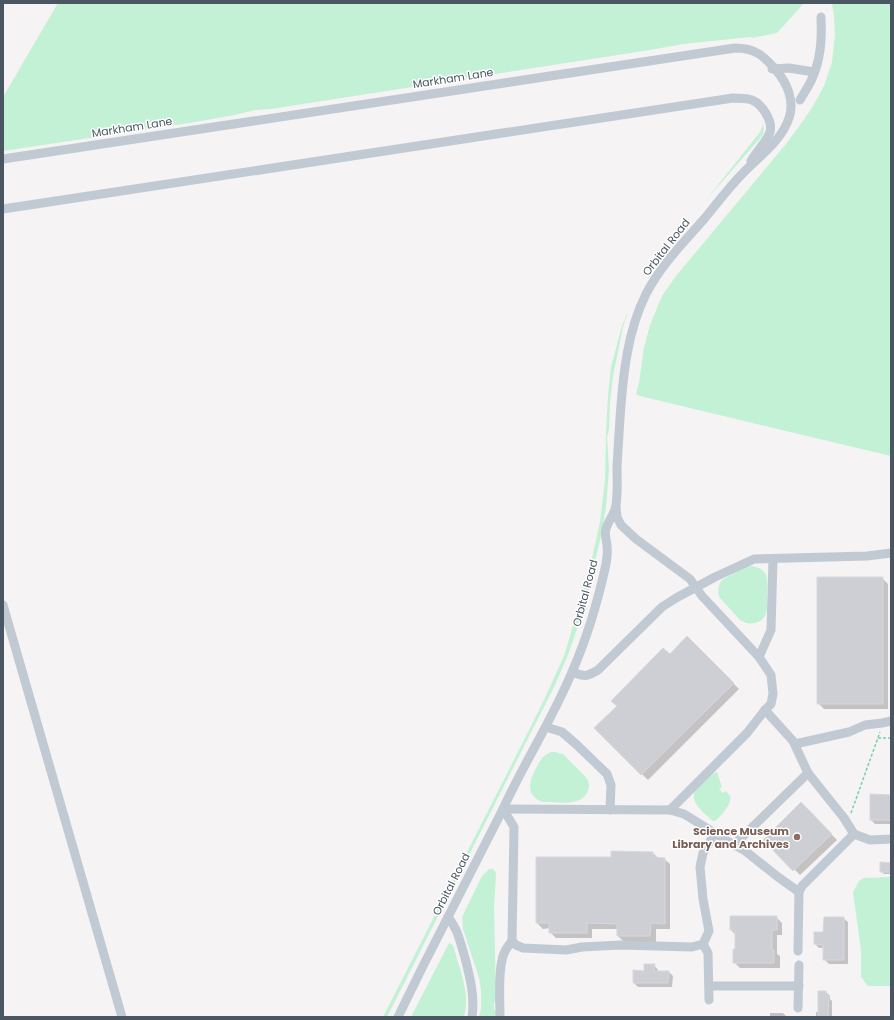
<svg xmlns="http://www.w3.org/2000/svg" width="894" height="1020" viewBox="0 0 894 1020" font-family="Poppins,sans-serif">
<rect width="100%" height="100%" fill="#f5f3f3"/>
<g fill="#c3f1d5">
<path d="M 58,3 L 804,3 L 777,33 L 752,38 L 751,37 L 683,44 L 650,50 L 271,109 L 255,110 L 235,115 L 189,123 L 3,151 L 3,97 Z"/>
<path d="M 832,3 L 891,3 L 891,456 L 640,396 L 637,395 L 636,394 L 639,383 L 644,347 L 650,325 L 662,296 L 676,276 L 786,144 L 803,121 L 813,106 L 824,86 L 832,62 L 835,35 L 834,16 Z"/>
<path d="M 762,120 C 764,126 765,130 762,136 L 706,200 L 760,132 L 763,125 Z"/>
<path d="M 629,309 L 623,327 L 613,376 L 610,403 L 609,429 L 607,437 L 609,470 L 606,507 L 601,536 L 586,599 L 577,629 L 568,655 L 555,685 L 387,1017 L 383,1017 L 515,758 L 544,700 L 564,656 L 588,576 L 600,522 L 605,480 L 606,433 L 608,396 L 611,367 L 622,326 Z"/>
<path d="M 751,566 C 757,567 761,568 765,573 C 768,579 767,585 767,592 C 767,604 770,620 755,623 C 749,624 745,623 740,620 L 720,598 C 717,593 718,585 722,580 L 746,567 Z"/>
<path d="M 551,752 L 555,752 L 563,754 L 585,776 C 589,781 590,785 588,791 C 582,807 557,802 543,802 C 525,796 529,781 536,768 C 540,761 543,755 551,752 Z"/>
<path d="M 717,772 L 722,787 L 719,789 L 723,793 L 726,791 C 727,793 729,794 730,796 C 733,803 720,817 715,821 L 713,821 C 706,815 689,802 695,791 C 699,786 709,777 714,773 Z"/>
<path d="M 489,869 L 493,869 L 495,871 L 496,874 L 494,909 L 496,1002 L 494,1003 L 494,1009 L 496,1011 L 496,1017 L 479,1017 L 481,1009 L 481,990 L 479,978 L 463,929 L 462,917 L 482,876 Z"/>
<path d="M 891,877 L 891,986 L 868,986 L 861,977 L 861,950 L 853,892 L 859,881 L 864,878 Z"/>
<path d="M 449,943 L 453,945 C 459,968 471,994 464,1017 L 411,1017 Z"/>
</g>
<g fill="#0003">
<path d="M 882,578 L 888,584 L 888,709 L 824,709 L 818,703 Z"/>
<path d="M 687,637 L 739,689 L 648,780 L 595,728 Z"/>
<path d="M 891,796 L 891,824 L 875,824 L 871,820 Z"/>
<path d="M 801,804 L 837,840 L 800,875 L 765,840 Z"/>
<path d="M 653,853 L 658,858 L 664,859 L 670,864 L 670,929 L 656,929 L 656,942 L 624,942 L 618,936 L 618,929 L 592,929 L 592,938 L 556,938 L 550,932 L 550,928 L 543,929 L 537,923 L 537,858 L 612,858 Z"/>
<path d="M 891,864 L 891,874 L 884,874 L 881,871 Z"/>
<path d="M 776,917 L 782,923 L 782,935 L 777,935 L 777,954 L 780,956 L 780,968 L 740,968 L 734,962 L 736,950 L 736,935 L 731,930 Z"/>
<path d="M 843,918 L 848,922 L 848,964 L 829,964 L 824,959 L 824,948 L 819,948 L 815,944 L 824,933 Z"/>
<path d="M 654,965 L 658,970 L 658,972 L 669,972 L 673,976 L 672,987 L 638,987 L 634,983 Z"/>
<path d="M 819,992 L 826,992 L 830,996 L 830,999 L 832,1001 L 832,1017 L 816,1017 L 816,1012 L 819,1012 Z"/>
<path d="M 770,1013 L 783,1013 L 787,1017 L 770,1017 Z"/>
</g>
<g fill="#cdcfd5" stroke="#d7d9de">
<rect x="817" y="577" width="66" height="127"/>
<path d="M 687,636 L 734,683 L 641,775 L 594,728 L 617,706 L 611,701 L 663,648 L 670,654 Z"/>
<path d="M 870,794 L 891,795 L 891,820 L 870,820 Z"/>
<path d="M 801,802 L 832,834 L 793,871 L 763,840 Z"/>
<path d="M 611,851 L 653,852 L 653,857 L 665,858 L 665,924 L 651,923 L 650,936 L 617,936 L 617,924 L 587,923 L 587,933 L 549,933 L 549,923 L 536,923 L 536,857 L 611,857 Z"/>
<path d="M 880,862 L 891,863 L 891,872 L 880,872 Z"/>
<path d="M 730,916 L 777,916 L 777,930 L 772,930 L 772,950 L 774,950 L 774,963 L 733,963 L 733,949 L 735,949 L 735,930 L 730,930 Z"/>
<path d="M 824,917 L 844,917 L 844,960 L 823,960 L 823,945 L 814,944 L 814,932 L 823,932 Z"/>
<path d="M 644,964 L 655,964 L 654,971 L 669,971 L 668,983 L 633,983 L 633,970 L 644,971 Z"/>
<path d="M 818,991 L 826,991 L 826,996 L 829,996 L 828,1017 L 818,1017 Z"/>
</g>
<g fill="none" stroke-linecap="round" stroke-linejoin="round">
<g stroke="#7ad0a6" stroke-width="1.5" stroke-dasharray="3 2" stroke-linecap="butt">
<path d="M 878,738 L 891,738"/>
<path d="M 851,813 L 880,732"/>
</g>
<g stroke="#c1cad2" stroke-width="9">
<path d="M 772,69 L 789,68 L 814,72"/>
<path d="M 800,100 C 804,93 808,87 811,81 C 821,60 822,39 821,17"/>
<path d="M 3,159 L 735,48 C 755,48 764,56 776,70 C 787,83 795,101 789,118 C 782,140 760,156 745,171 C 730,186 718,202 705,218 C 684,242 661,265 646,294 C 627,332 623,376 620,418 C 619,434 618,450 617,466 C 617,479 618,492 616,505 C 615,514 608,521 606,529 C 604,535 607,541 607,546 C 608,552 607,558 606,564 C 598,601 587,638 572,672 C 552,720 524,763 503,809 L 422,968 L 398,1017"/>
<path d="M 3,209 L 733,98 C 739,98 746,98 752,100 C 762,104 773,121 770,132 C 767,141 756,152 751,161"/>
<path d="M 616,507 L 617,517 L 621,525 L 636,539 L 690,579 L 702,596 L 759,657 L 771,675 L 773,694 L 771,704 L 765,710 L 793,741 L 808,773 L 844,818 L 854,834 L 870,840 L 891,839"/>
<path d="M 3,605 L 122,1017"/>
<path d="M 759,657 L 771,630 L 773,559"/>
<path d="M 573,672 C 585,677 586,677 598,670 L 662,607 L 676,598 L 715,577 L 754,559 L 867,556 L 891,553"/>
<path d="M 546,727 L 562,732 L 577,745 L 607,774 L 611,785 L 610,810"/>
<path d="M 795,744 L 849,732 L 865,725 L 882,723 L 891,721"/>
<path d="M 503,809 L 670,810 L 684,814 L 734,845 L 744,850 L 778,877 L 799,892"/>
<path d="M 670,810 L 747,733 L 765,710"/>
<path d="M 734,845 L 808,773"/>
<path d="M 448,917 C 451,921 454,926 456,930 C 460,939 462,948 465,958 C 470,977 475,997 472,1017"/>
<path d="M 512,941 L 516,945 L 523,948 L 566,950 L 582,947 L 620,945 L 692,947 L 703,944 L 709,931 L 703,899 L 700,867 L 703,853 L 715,833"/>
<path d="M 703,944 L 708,953 L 709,1000"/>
<path d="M 798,951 L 799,892 L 802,886 L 854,834"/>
<path d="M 709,986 L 799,986"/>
<path d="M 798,1008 L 799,965"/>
<path d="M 500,1017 C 500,999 498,978 502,960 C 503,953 507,947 512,941 L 514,827 L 503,809"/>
</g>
</g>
<circle fill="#8d6e63" stroke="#fff" stroke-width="1.5" cx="797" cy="837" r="4"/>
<g text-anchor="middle" stroke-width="3" stroke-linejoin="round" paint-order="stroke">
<g font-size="11" fill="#4a5661" stroke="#fff">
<text transform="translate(453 78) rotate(-9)" y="4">Markham Lane</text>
<text transform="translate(132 127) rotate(-9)" y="4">Markham Lane</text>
<text transform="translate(666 247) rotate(-52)" y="4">Orbital Road</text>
<text transform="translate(585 593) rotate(-75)" y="4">Orbital Road</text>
<text transform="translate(451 884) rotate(-63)" y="4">Orbital Road</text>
</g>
<g font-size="11" font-weight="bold" fill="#785e54" stroke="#fff" text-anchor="end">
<text x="789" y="835">Science Museum<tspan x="789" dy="13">Library and Archives</tspan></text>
</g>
</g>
<rect width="894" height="1020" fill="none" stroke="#4a5661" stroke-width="8"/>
</svg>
